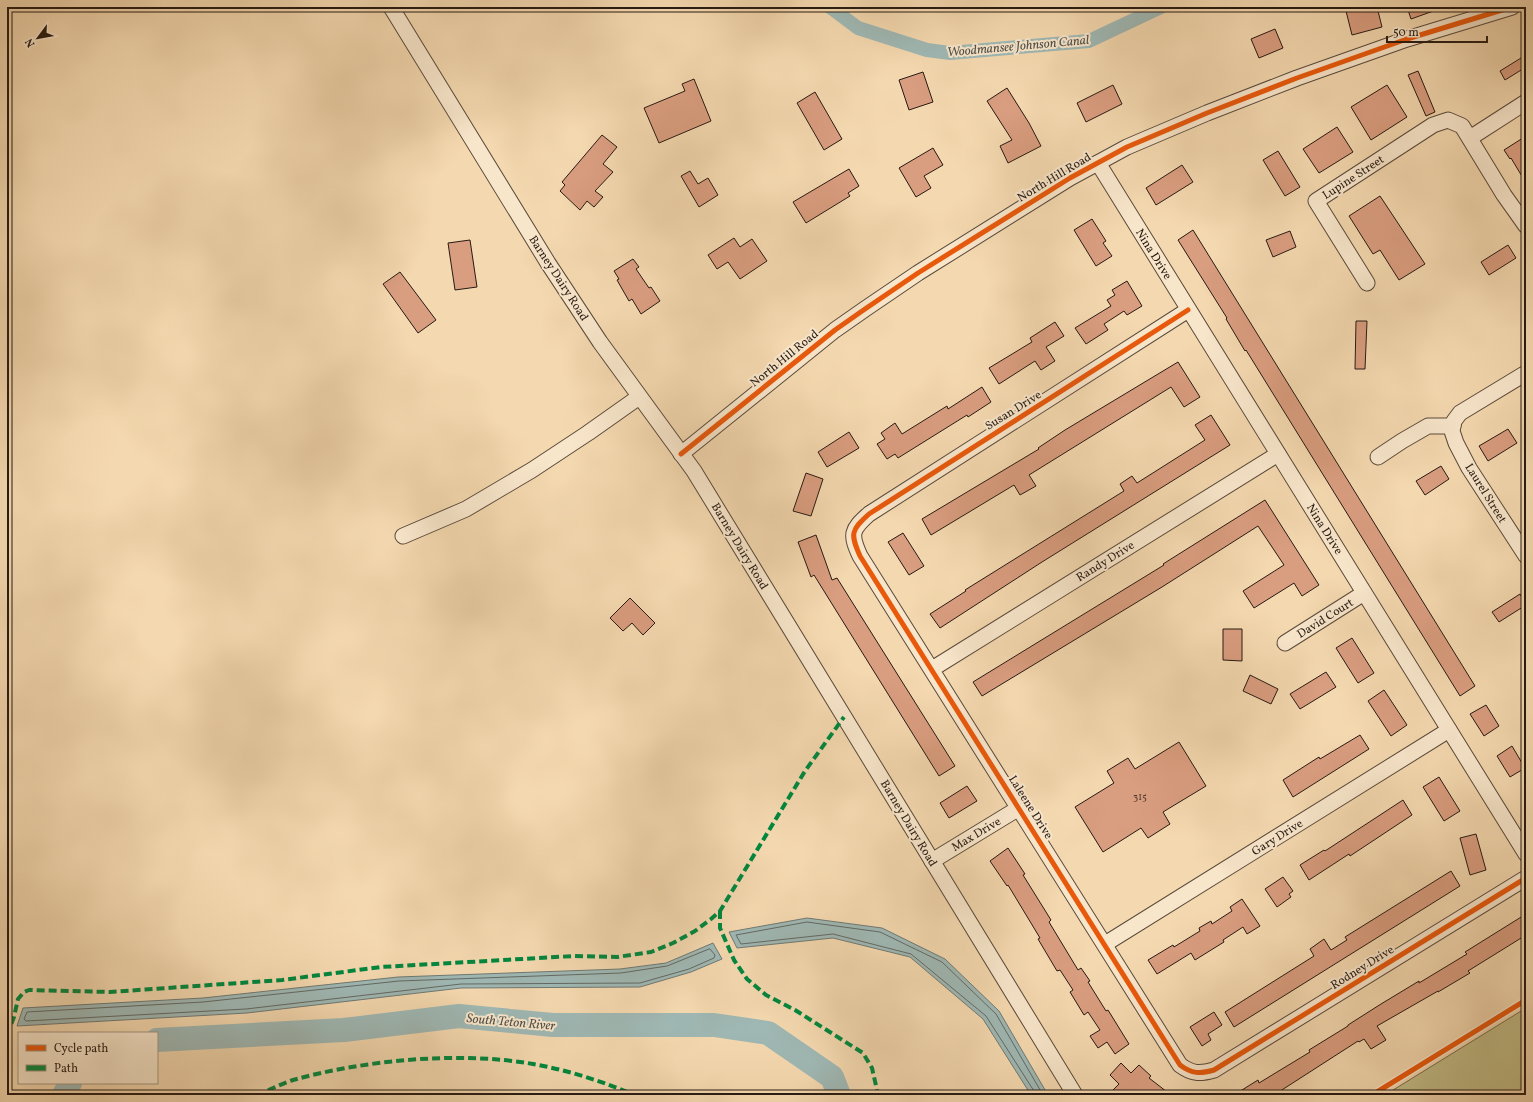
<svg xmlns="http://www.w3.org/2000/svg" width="1533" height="1102" viewBox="0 0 1533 1102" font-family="Vollkorn,serif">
<rect width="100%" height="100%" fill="#f4d8af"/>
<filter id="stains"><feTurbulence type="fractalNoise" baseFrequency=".005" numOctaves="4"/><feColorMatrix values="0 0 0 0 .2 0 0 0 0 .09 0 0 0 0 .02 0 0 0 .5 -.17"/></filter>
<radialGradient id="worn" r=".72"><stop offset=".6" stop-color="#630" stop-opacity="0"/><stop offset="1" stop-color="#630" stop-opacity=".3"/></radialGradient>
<path fill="#c2bc86" stroke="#746b4c" d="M 1526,1008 L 1526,1095 L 1385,1095 Z"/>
<g fill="#9fb8b4" stroke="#6f7974">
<path d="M 807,918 L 882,928 L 945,959 L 999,1011 L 1048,1095 L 1031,1095 L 983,1019 L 910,957 L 833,938 L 737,948 L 729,932 Z"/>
<path d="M 713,943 L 722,959 L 691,972 L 640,987 L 461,988 L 247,1013 L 17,1026 L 23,1008 L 203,998 L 398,977 L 620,969 L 666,963 Z"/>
</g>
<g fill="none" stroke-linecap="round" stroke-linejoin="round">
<g stroke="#636964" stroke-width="1">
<path d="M 710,949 L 715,955 L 714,958 L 689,969 L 640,983 L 461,984 L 246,1009 L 26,1021 L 24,1019 L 27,1012 L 203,1002 L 399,981 L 621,973 L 667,966 Z"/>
<path d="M 1034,1095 L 1034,1091 L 986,1016 L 911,954 L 833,934 L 741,944 L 736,935 L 807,922 L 880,932 L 942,962 L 996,1014 L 1043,1095"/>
</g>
<path stroke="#9fb8b4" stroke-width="14" d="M 830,7 L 858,28 L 927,50 L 950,53 L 1089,41 L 1161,7"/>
<g stroke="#9fb8b4" stroke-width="24">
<path d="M 157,1040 L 344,1030 L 459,1016 L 553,1025 L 714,1025 L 768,1033 L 832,1077 L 839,1095"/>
<path d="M 64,1095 L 70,1083"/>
</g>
</g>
<g fill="#d99d7f" stroke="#271a13">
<path d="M 1345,7 L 1377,7 L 1382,27 L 1352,35 Z"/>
<path d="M 1407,7 L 1439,7 L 1439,9 L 1411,19 Z"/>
<path d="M 1275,29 L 1283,48 L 1259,58 L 1251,39 Z"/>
<path d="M 1521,58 L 1526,67 L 1505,80 L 1500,71 Z"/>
<path d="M 1418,71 L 1435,112 L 1426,116 L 1408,75 Z"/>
<path d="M 923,72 L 933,102 L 909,110 L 899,80 Z"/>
<path d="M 694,79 L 711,121 L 659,143 L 644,108 L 685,91 L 682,84 Z"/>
<path d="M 1113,85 L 1122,104 L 1086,122 L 1077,103 Z"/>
<path d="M 1387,85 L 1407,117 L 1371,140 L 1351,107 Z"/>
<path d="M 1007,88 L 1029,123 L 1041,146 L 1008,163 L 1000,146 L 1012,140 L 987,101 Z"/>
<path d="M 815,92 L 842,139 L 824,150 L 797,103 Z"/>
<path d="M 1337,127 L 1353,152 L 1319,173 L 1303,149 Z"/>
<path d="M 602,135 L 617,147 L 603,164 L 613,172 L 595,191 L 603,197 L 594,207 L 587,201 L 580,210 L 560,191 L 565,185 L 562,182 Z"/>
<path d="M 1526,136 L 1526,183 L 1511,158 L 1510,159 L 1504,150 Z"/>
<path d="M 933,148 L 943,165 L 924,176 L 931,188 L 916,197 L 899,168 Z"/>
<path d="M 1278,151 L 1300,187 L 1285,196 L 1263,160 Z"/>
<path d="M 1182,165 L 1193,182 L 1156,205 L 1146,188 Z"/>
<path d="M 849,169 L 859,186 L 848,193 L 850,196 L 806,223 L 793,202 Z"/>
<path d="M 690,171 L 698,184 L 708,178 L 718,195 L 699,207 L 681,176 Z"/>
<path d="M 1380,196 L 1425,264 L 1399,280 L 1380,250 L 1373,254 L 1349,216 Z"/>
<path d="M 1092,219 L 1106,241 L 1103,243 L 1112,256 L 1096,266 L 1074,230 Z"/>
<path d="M 1193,230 L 1475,686 L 1460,696 L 1246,350 L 1245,351 L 1226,319 L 1227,318 L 1178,240 Z"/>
<path d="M 1290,231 L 1296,247 L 1273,257 L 1266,240 Z"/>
<path d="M 734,238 L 740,247 L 752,239 L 767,261 L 740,279 L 728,262 L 717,269 L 708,255 Z"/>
<path d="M 470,240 L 477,287 L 455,290 L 448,243 Z"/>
<path d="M 1508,245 L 1516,258 L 1489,275 L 1481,262 Z"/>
<path d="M 633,259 L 639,267 L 636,269 L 649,288 L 651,287 L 660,301 L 641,314 L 632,299 L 629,301 L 617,280 L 619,279 L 614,271 Z"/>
<path d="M 400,272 L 436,320 L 418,333 L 383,284 Z"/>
<path d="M 1127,281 L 1142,306 L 1127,315 L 1124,311 L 1104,324 L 1108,330 L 1086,344 L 1075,328 L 1111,306 L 1107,300 L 1115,295 L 1112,290 Z"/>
<path d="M 1356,321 L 1367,321 L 1365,369 L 1355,369 Z"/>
<path d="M 1055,322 L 1064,336 L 1046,347 L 1055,361 L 1041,370 L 1035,361 L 999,384 L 989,368 L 1032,342 L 1030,338 Z"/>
<path d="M 1178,362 L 1200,397 L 1184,407 L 1171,387 L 1029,475 L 1036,486 L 1020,495 L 1014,485 L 931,535 L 922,519 L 1039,449 L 1038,448 L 1065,430 Z"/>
<path d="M 982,387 L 991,402 L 968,417 L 967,415 L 898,458 L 895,454 L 887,459 L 877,444 L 885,439 L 881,433 L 895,423 L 902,434 L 947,406 L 948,409 Z"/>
<path d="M 1211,415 L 1230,445 L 1042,562 L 940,628 L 930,614 L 966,591 L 965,590 L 1124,491 L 1120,484 L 1132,476 L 1137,483 L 1205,440 L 1195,425 Z"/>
<path d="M 1508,429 L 1517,443 L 1488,461 L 1479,446 Z"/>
<path d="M 849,432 L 859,448 L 827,467 L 818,452 Z"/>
<path d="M 1441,466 L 1449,479 L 1425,495 L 1416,481 Z"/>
<path d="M 806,473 L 823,479 L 811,516 L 793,511 Z"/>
<path d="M 1265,500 L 1319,585 L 1302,596 L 1294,583 L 1254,608 L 1243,591 L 1284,565 L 1258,526 L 1162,587 L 982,696 L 973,682 L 1164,565 L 1163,564 Z"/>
<path d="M 903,533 L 924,566 L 909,575 L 888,542 Z"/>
<path d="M 816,535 L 832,580 L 837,578 L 955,766 L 939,776 L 814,575 L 811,577 L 798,542 Z"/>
<path d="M 1520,594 L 1526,605 L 1499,622 L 1492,612 Z"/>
<path d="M 630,598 L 655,623 L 643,635 L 632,623 L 623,631 L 610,618 Z"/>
<path d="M 1223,629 L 1242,629 L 1242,661 L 1223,660 Z"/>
<path d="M 1352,638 L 1374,673 L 1358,683 L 1336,648 Z"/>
<path d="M 1326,672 L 1336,687 L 1300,709 L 1290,694 Z"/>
<path d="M 1250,675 L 1278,689 L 1271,704 L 1243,691 Z"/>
<path d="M 1384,690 L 1407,725 L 1391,736 L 1368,701 Z"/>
<path d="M 1486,705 L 1499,726 L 1484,736 L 1470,714 Z"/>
<path d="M 1360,735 L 1369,749 L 1293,797 L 1283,780 L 1319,757 L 1320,759 Z"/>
<path d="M 1179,742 L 1206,786 L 1163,812 L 1170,824 L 1148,838 L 1141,828 L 1103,852 L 1075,807 L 1114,783 L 1107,771 L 1128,758 L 1135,769 Z"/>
<path d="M 1512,746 L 1525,768 L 1510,777 L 1497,756 Z"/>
<path d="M 1439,777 L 1460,811 L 1444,821 L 1423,787 Z"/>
<path d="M 967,786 L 977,801 L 949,818 L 940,803 Z"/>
<path d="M 1403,800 L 1412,815 L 1350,856 L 1349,854 L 1309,880 L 1300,865 L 1324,850 L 1325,851 Z"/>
<path d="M 1476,834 L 1486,870 L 1470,875 L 1460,838 Z"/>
<path d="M 1008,848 L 1025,874 L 1023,875 L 1051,920 L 1049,922 L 1078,970 L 1081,968 L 1090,981 L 1088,982 L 1106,1011 L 1108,1010 L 1129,1044 L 1115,1054 L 1107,1042 L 1098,1048 L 1090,1036 L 1100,1030 L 1088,1012 L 1084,1015 L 1070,992 L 1073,990 L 1060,970 L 1057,971 L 1038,939 L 1040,938 L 1008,885 L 1007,886 L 990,861 Z"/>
<path d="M 1451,871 L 1460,886 L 1234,1027 L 1225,1012 L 1314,956 L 1310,949 L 1324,939 L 1331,950 L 1347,940 L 1345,937 Z"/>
<path d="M 1283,877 L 1293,891 L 1289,894 L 1291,897 L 1277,907 L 1265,889 Z"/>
<path d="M 1242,899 L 1260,926 L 1247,934 L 1243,927 L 1223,940 L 1224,942 L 1195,960 L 1191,953 L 1157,974 L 1148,960 L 1173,945 L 1174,947 L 1200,931 L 1199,928 L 1211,921 L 1212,924 L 1232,911 L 1230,907 Z"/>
<path d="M 1526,914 L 1526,935 L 1468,971 L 1470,973 L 1438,992 L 1438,991 L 1377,1026 L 1386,1040 L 1371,1049 L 1364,1039 L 1359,1042 L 1358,1041 L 1274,1095 L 1234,1095 L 1258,1080 L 1259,1083 L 1310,1052 L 1309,1050 L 1348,1026 L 1348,1025 L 1381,1004 L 1419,981 L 1419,983 L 1467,954 L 1465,952 Z"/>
<path d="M 1214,1012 L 1222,1025 L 1208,1034 L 1211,1040 L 1202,1046 L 1190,1027 Z"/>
<path d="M 1121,1063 L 1131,1073 L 1139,1065 L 1151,1076 L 1149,1078 L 1171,1095 L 1118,1095 L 1113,1090 L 1119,1084 L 1110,1075 Z"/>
</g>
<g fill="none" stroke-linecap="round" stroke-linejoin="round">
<defs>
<g id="minor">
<path d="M 391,7 L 548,263 L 600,342 L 694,471 L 1075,1095"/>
<path d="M 1470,138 L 1526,102"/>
<path d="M 1098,163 L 1526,854"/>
<path d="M 1367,283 L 1316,201 L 1433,125 L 1448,120 L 1462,126 L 1504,195 L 1526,226"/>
<path d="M 1188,310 L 869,514 C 851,530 850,534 860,556 L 1180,1065 C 1192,1074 1200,1074 1214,1070 L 1526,878"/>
<path d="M 1526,373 L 1460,413 L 1454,421 L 1452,431 L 1456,443 L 1469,468 L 1526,556"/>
<path d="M 681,454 L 835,330 L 865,309 L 918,273 L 1070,178 L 1127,147 L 1207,113 L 1297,78 L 1407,39 L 1512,7"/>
<path d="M 1378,457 L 1402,441 L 1428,426 L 1453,426"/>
<path d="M 403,536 L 466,509 L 532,470 L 588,433 L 639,397"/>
<path d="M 1285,643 L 1364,593"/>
<path d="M 932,669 L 1278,454"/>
<path d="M 932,861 L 1019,808"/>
<path d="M 1105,944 L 1449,730"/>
</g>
</defs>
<use href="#minor" stroke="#5a4a3a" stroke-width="17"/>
<use href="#minor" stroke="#f8e6cb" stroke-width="15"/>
<g stroke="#00873e" stroke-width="4" stroke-dasharray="8 4" stroke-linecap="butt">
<path d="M 720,911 L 720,928 L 734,960 L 747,979 L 766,995 L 795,1010 L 863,1053 L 872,1068 L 877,1090"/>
<path d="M 7,1035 L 14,1017 L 18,999 L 24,992 L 29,990 L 110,992 L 282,980 L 381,967 L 574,956 L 617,957 L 651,952 L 673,943 L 695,931 L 711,919 L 720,911 L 805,771 L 844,717"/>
<path d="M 257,1095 C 269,1090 281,1084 293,1080 C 365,1060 459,1051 533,1064 C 567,1070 602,1081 634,1095"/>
</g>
<defs>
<g id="cycleway">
<path d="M 1188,310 L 869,514 C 851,530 850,534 860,556 L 1180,1065 C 1192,1074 1200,1074 1214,1070 L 1526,878"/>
<path d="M 681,454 L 835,330 L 865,309 L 918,273 L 1070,178 L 1127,147 L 1207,113 L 1297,78 L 1407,39 L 1512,7"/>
<path d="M 1372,1095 L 1526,1000"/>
</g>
</defs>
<use href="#cycleway" stroke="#f8e6cb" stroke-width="8"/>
<use href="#cycleway" stroke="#e8590c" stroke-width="5"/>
</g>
<g text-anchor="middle" stroke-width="4" stroke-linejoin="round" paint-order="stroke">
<g font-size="10" fill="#543b2e">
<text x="1140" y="800">315</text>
</g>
<g font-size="12" fill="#271a13" stroke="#f8e6cb">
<text transform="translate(1054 177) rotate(-31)" y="4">North Hill Road</text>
<text transform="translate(1353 177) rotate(-33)" y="4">Lupine Street</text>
<text transform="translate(1154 254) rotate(58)" y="4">Nina Drive</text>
<text transform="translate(559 278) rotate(57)" y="4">Barney Dairy Road</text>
<text transform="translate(784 358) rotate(-39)" y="4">North Hill Road</text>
<text transform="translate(1013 410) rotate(-32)" y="4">Susan Drive</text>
<text transform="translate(1486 493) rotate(58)" y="4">Laurel Street</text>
<text transform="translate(1325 529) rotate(58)" y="4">Nina Drive</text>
<text transform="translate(740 546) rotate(59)" y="4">Barney Dairy Road</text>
<text transform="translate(1105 561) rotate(-32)" y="4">Randy Drive</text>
<text transform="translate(1325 618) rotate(-32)" y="4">David Court</text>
<text transform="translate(1031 807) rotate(58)" y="4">Laleene Drive</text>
<text transform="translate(909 823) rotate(59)" y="4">Barney Dairy Road</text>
<text transform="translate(976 834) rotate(-31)" y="4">Max Drive</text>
<text transform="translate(1277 837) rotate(-32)" y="4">Gary Drive</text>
<text transform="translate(1362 967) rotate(-32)" y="4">Rodney Drive</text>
</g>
<g font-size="13" font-style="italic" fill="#51514b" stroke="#f8e6cb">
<text transform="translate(1018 45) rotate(-5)" y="5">Woodmansee Johnson Canal</text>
<text transform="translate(511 1021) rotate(5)" y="5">South Teton River</text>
</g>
</g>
<rect width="1533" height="1102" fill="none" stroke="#f4d8af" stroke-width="24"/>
<rect x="8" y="8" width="1517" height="1086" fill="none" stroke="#271a13" stroke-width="2"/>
<rect x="12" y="12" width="1509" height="1078" fill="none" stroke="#271a13"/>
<rect x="18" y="1032" width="140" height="52" fill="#f8e6cb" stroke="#a49481"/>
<rect x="26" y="1045" width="20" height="6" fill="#e8590c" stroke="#a49481"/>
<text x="54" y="1052" font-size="12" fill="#271a13">Cycle path</text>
<rect x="26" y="1065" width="20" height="6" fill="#00873e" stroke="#a49481"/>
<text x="54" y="1072" font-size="12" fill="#271a13">Path</text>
<g transform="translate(38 38) rotate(238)" stroke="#f8e6cb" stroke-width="3" paint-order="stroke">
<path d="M0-3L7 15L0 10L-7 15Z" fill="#271a13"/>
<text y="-6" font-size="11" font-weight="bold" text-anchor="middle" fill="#271a13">N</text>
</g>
<path d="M1387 36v6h100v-6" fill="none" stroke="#271a13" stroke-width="2"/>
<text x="1393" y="36" font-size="12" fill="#271a13" stroke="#f8e6cb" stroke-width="3" paint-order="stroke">50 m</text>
<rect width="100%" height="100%" filter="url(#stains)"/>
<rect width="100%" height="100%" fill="url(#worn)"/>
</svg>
